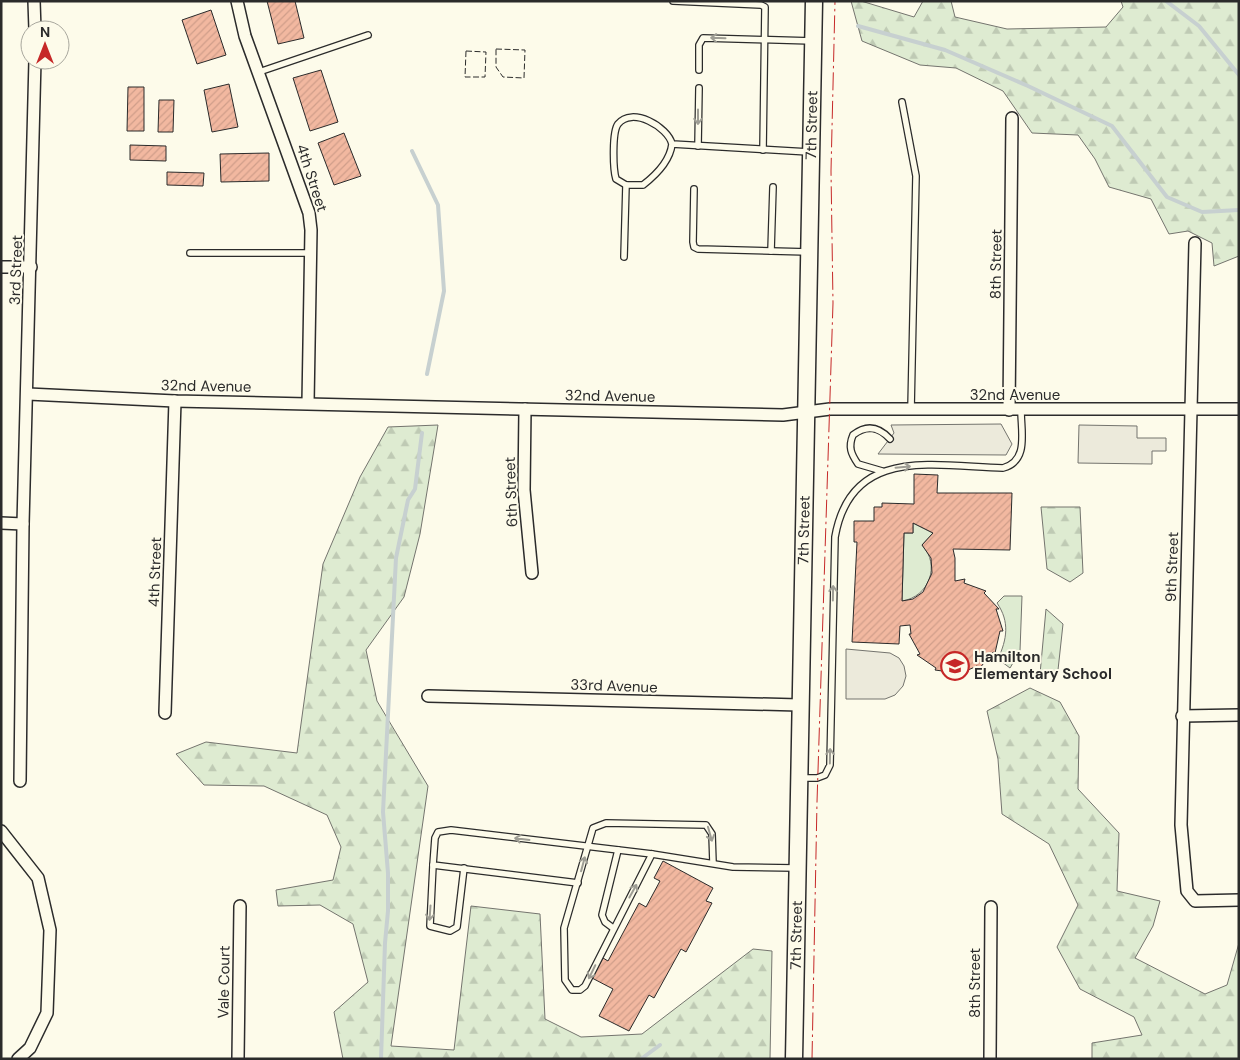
<svg xmlns="http://www.w3.org/2000/svg" width="1240" height="1060" viewBox="0 0 1240 1060" font-family="'DM Sans',sans-serif">
<defs>
<pattern id="forest-firs" width="22" height="20" patternUnits="userSpaceOnUse" patternTransform="scale(1.25)"><rect width="22" height="20" fill="#deebd1"/><path d="M5 1l3.5 6h-7zM16 11l3.5 6h-7z" fill="#bfcab4"/></pattern>
<pattern id="building-hatch" width="6" height="6" patternUnits="userSpaceOnUse" patternTransform="scale(1.25)"><rect width="6" height="6" fill="#f2b8a0"/><path d="M-1 1l2-2M0 6l6-6M5 7l2-2" fill="none" stroke="#d09e8a"/></pattern>
</defs>
<rect width="100%" height="100%" fill="#fdfbea"/>
<g fill="#deebd1" stroke="#74746e">
<path d="M 913,523 L 933,533 L 922,545 C 941,565 929,597 902,601 L 904,533 L 913,533 Z"/>
<path d="M 1004,596 L 1022,596 L 1020,651 L 1010,668 L 998,659 C 1007,639 1010,622 997,603 Z"/>
</g>
<g fill="url(#forest-firs)" stroke="#74746e">
<path d="M 851,1 L 861,1 L 914,17 L 923,1 L 951,1 L 955,17 L 1007,29 L 1106,27 L 1123,7 L 1121,1 L 1239,1 L 1239,256 L 1214,266 L 1212,243 L 1188,231 L 1169,234 L 1151,199 L 1109,187 L 1095,159 L 1078,135 L 1032,133 L 1003,91 L 956,68 L 920,65 L 862,41 Z"/>
<path d="M 438,425 L 420,534 L 404,597 L 366,650 L 377,701 L 428,786 L 391,1046 L 454,1050 L 471,906 L 540,914 L 545,1019 L 581,1037 L 642,1034 L 753,949 L 772,951 L 770,1059 L 343,1059 L 334,1012 L 368,982 L 353,924 L 320,905 L 278,906 L 276,890 L 333,880 L 341,847 L 327,815 L 264,786 L 204,785 L 176,754 L 206,742 L 297,753 L 323,564 L 360,477 L 388,427 Z"/>
<path d="M 1041,507 L 1080,507 L 1083,573 L 1070,582 L 1047,569 Z"/>
<path d="M 1046,609 L 1063,624 L 1058,670 L 1040,674 Z"/>
<path d="M 1030,688 L 1060,702 L 1079,736 L 1078,789 L 1119,833 L 1117,891 L 1160,901 L 1153,926 L 1135,958 L 1205,994 L 1227,985 L 1239,943 L 1239,1059 L 1092,1059 L 1092,1043 L 1142,1035 L 1134,1017 L 1080,989 L 1057,947 L 1078,905 L 1049,844 L 1002,814 L 998,759 L 987,711 Z"/>
</g>
<g fill="#eceadb" stroke="#74746e">
<path d="M 1001,424 L 1012,444 L 1006,455 L 878,454 L 894,433 L 891,425 Z"/>
<path d="M 1079,425 L 1137,426 L 1137,438 L 1166,438 L 1166,451 L 1152,451 L 1152,464 L 1078,463 Z"/>
<path d="M 846,649 L 890,653 L 899,658 L 904,666 L 906,676 L 903,686 L 895,695 L 885,699 L 846,699 Z"/>
</g>
<g fill="none" stroke-linecap="round" stroke-linejoin="round">
<g stroke="#c7d0d0" stroke-width="4">
<path d="M 1166,1 L 1199,26 L 1239,75"/>
<path d="M 858,26 L 945,50 L 1028,86 L 1112,126 L 1167,197 L 1202,212 L 1239,210"/>
<path d="M 412,151 L 438,205 L 444,291 L 427,374"/>
<path d="M 381,1059 L 385,943 L 388,911 L 388,873 L 383,812 L 396,558 L 408,500 L 415,489 L 422,433"/>
<path d="M 641,1059 L 660,1045"/>
</g>
</g>
<g fill="url(#building-hatch)" stroke="#2b2b2b" fill-rule="evenodd">
<path d="M 267,1 L 295,1 L 304,38 L 278,44 Z"/>
<path d="M 211,10 L 226,55 L 197,64 L 182,20 Z"/>
<path d="M 321,70 L 338,122 L 310,131 L 293,78 Z"/>
<path d="M 229,84 L 238,127 L 212,132 L 204,90 Z"/>
<path d="M 128,87 L 144,87 L 144,131 L 127,131 Z"/>
<path d="M 159,100 L 174,100 L 173,132 L 158,132 Z"/>
<path d="M 344,133 L 361,176 L 334,185 L 318,143 Z"/>
<path d="M 130,145 L 166,146 L 166,161 L 130,160 Z"/>
<path d="M 269,153 L 269,181 L 221,182 L 220,154 Z"/>
<path d="M 167,172 L 204,173 L 203,186 L 167,185 Z"/>
<path d="M 914,474 L 938,475 L 937,493 L 1012,493 L 1010,550 L 953,549 L 955,558 L 955,581 L 965,579 L 964,583 L 986,591 L 984,593 L 999,609 L 996,609 L 1003,631 L 1000,631 L 995,653 L 993,652 L 979,669 L 977,666 L 957,675 L 957,673 L 935,670 L 936,668 L 917,655 L 920,654 L 909,634 L 911,634 L 910,625 L 900,626 L 899,644 L 852,642 L 857,542 L 854,542 L 854,521 L 874,521 L 874,507 L 882,507 L 882,503 L 914,504 ZM 913,523 L 933,533 L 922,545 L 931,558 L 932,573 L 923,592 L 913,599 L 902,601 L 904,533 L 913,533 Z"/>
<path d="M 663,861 L 713,888 L 706,901 L 712,903 L 686,952 L 681,949 L 654,998 L 649,995 L 629,1031 L 599,1016 L 613,989 L 592,978 L 603,958 L 608,961 L 639,903 L 646,907 L 660,881 L 654,878 Z"/>
</g>
<g fill="none" stroke-linecap="round" stroke-linejoin="round">
<defs>
<g id="lane">
<path d="M 673,1 L 761,5 L 765,7 L 763,150"/>
<path d="M 699,70 L 699,45 L 703,38 L 813,41"/>
<path d="M 259,72 L 368,35"/>
<path d="M 902,102 L 916,176 L 911,409"/>
<path d="M 672,144 C 670,161 656,175 643,185 L 626,185 L 616,179 C 613,169 612,132 618,124 C 632,106 668,127 672,144 L 809,152"/>
<path d="M 698,146 L 699,88"/>
<path d="M 694,189 L 693,242 L 694,247 L 698,249 L 809,252"/>
<path d="M 771,251 L 773,187"/>
<path d="M 190,253 L 311,253"/>
<path d="M 624,257 L 626,185"/>
<path d="M 882,471 L 858,464 C 851,454 848,447 853,435 C 867,424 879,427 890,439"/>
<path d="M 800,778 L 817,778 L 825,775 L 830,765 L 835,537 C 851,446 933,466 1003,468 C 1029,461 1021,432 1021,410"/>
<path d="M 652,854 L 585,986 L 580,990 L 572,990 L 565,980 L 564,928 L 593,828 L 606,823 L 706,825 L 712,834 L 713,863"/>
<path d="M 433,865 L 430,926 L 450,931 L 457,927 L 464,868"/>
<path d="M 578,883 L 433,865 L 435,838 L 438,832 L 451,830 L 652,854 L 733,867 L 796,868"/>
<path d="M 613,928 L 605,922 L 602,915 L 618,850"/>
</g>
<g id="street">
<path d="M 34,1 L 35,30"/>
<path d="M 237,1 L 245,36 L 309,213 L 311,230 L 308,403"/>
<path d="M 1195,243 L 1181,825 L 1187,891 L 1195,901 L 1239,900"/>
<path d="M 1,267 L 31,267"/>
<path d="M 28,394 L 175,401 L 783,415 L 830,409 L 1239,409"/>
<path d="M 525,409 L 524,490 L 532,573"/>
<path d="M 1009,410 L 1012,118"/>
<path d="M 1,523 L 23,524"/>
<path d="M 428,696 L 799,705"/>
<path d="M 165,713 L 175,401"/>
<path d="M 1182,716 L 1239,715"/>
<path d="M 20,781 L 23,524 L 35,60"/>
<path d="M 1,831 L 38,878 L 50,930 L 47,1013 L 30,1048 L 18,1059"/>
<path d="M 238,1059 L 240,906"/>
<path d="M 990,1059 L 991,907"/>
</g>
<g id="secondary">
<path id="s1" d="M 794,1059 L 814,1"/>
</g>
</defs>
<use href="#lane" stroke="#2b2b2b" stroke-width="8"/>
<use href="#street" stroke="#2b2b2b" stroke-width="14"/>
<use href="#secondary" stroke="#2b2b2b" stroke-width="19"/>
<use href="#lane" stroke="#fdfbea" stroke-width="5.5"/>
<use href="#street" stroke="#fdfbea" stroke-width="11"/>
<use href="#secondary" stroke="#fdfbea" stroke-width="16"/>
<g stroke="#2b2b2b" stroke-width="1" stroke-dasharray="6 2.5" stroke-linecap="butt">
<path d="M 496,49 L 525,50 L 524,78 L 503,77 L 496,67 Z"/>
<path d="M 466,51 L 486,52 L 485,77 L 465,77 Z"/>
</g>
<path stroke="#c62828" stroke-width="1" stroke-dasharray="18 4 2.5 4" stroke-linecap="butt" d="M 812,1059 L 817,802 L 833,303 L 831,171 L 835,1"/>
</g>
<defs><path id="oneway-shaft" d="M-6 0H5M1.5-3L5.5 0L1.5 3" fill="none" stroke-width="1.6" stroke-linecap="round" stroke-linejoin="round" transform="scale(1.25)"/></defs>
<g stroke="#9e9d94">
<use href="#oneway-shaft" transform="translate(718 38) rotate(-178)"/>
<use href="#oneway-shaft" transform="translate(698 117) rotate(90)"/>
<use href="#oneway-shaft" transform="translate(903 467) rotate(-5)"/>
<use href="#oneway-shaft" transform="translate(833 593) rotate(-89)"/>
<use href="#oneway-shaft" transform="translate(830 756) rotate(-89)"/>
<use href="#oneway-shaft" transform="translate(710 834) rotate(74)"/>
<use href="#oneway-shaft" transform="translate(522 839) rotate(-173)"/>
<use href="#oneway-shaft" transform="translate(583 864) rotate(-75)"/>
<use href="#oneway-shaft" transform="translate(633 891) rotate(-61)"/>
<use href="#oneway-shaft" transform="translate(430 913) rotate(94)"/>
<use href="#oneway-shaft" transform="translate(592 972) rotate(116)"/>
</g>
<defs>
<symbol id="school-ring" viewBox="-11 -11 22 22"><circle r="9.5" fill="#fdfbea" stroke="#c62828" stroke-width="1.5"/><path d="M0-5L7-2L0 1L-7-2ZM-4 1L0 2.5L4 1V4Q0 6-4 4Z" fill="#c62828"/></symbol>
</defs>
<g fill-rule="evenodd">
<use href="#school-ring" x="939" y="650" width="32" height="32"/>
</g>
<g text-anchor="middle" stroke-width="4" stroke-linejoin="round" paint-order="stroke">
<g font-size="15" fill="#2b2b2b" stroke="#fdfbea">
<text dy="5" stroke="none"><textPath href="#s1" startOffset="934">7th Street</textPath></text>
<text transform="translate(312 178) rotate(72)" y="5">4th Street</text>
<text transform="translate(996 264) rotate(-89)" y="5">8th Street</text>
<text transform="translate(16 270) rotate(-88)" y="5">3rd Street</text>
<text transform="translate(206 386) rotate(1)" y="5">32nd Avenue</text>
<text x="1015" y="400">32nd Avenue</text>
<text transform="translate(610 396) rotate(1)" y="5">32nd Avenue</text>
<text transform="translate(511 492) rotate(-92)" y="5">6th Street</text>
<text dy="5" stroke="none"><textPath href="#s1" startOffset="529">7th Street</textPath></text>
<text transform="translate(1172 567) rotate(-88)" y="5">9th Street</text>
<text transform="translate(155 572) rotate(-88)" y="5">4th Street</text>
<text transform="translate(614 686) rotate(2)" y="5">33rd Avenue</text>
<text dy="5" stroke="none"><textPath href="#s1" startOffset="124">7th Street</textPath></text>
<text transform="translate(224 982) rotate(-89)" y="5">Vale Court</text>
<text transform="translate(975 983) rotate(-90)" y="5">8th Street</text>
</g>
<g font-size="15" font-weight="bold" fill="#2b2b2b" stroke="#fdfbea" text-anchor="start">
<text x="974" y="662">Hamilton<tspan x="974" dy="17">Elementary School</tspan></text>
</g>
</g>
<rect width="1240" height="1060" fill="none" stroke="#2b2b2b" stroke-width="5"/>
<g transform="translate(45 45)"><circle r="24" fill="#fdfbea" stroke="#a9a89e"/>
<path d="M0-4L9 19L0 12L-9 19Z" fill="#c62828"/>
<text y="-8" font-size="14" font-weight="bold" text-anchor="middle" fill="#2b2b2b">N</text>
</g>
</svg>
